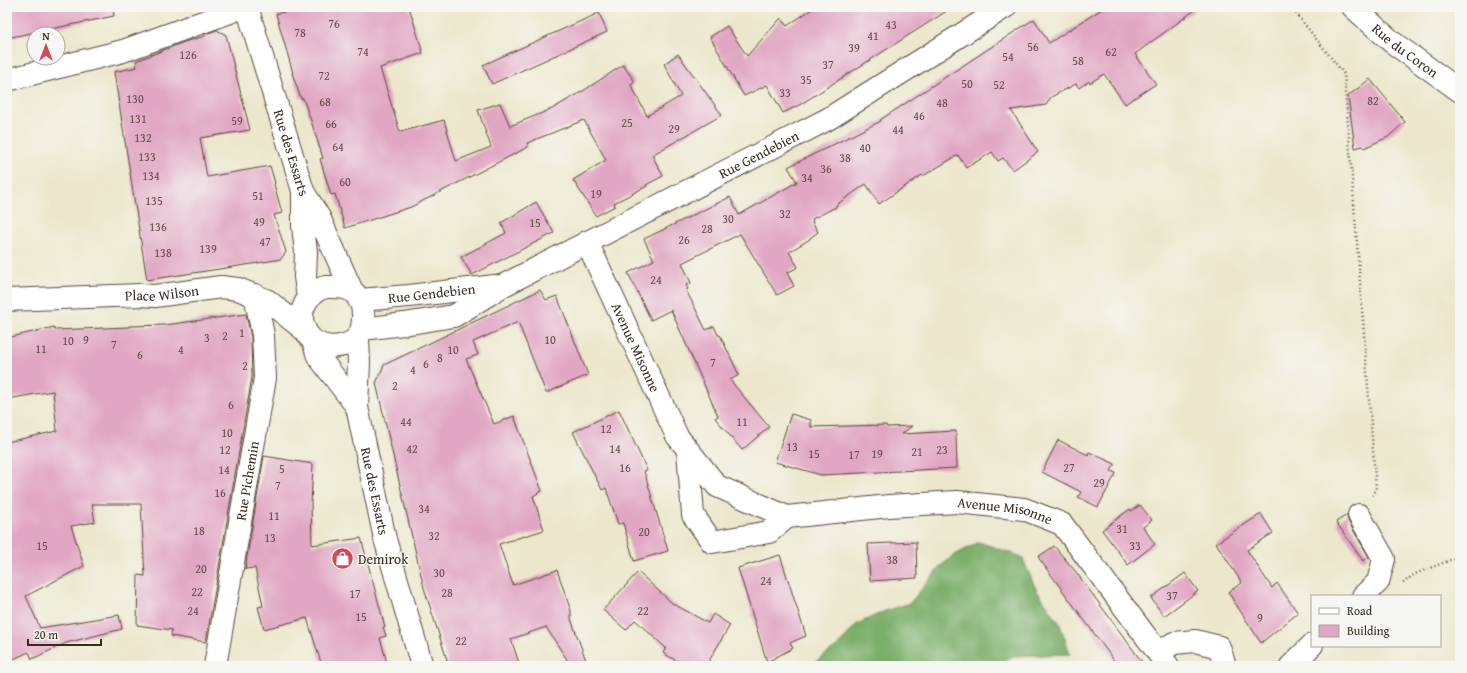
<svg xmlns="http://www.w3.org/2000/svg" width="1467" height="673" viewBox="0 0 1467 673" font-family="'Gentium Book Plus',serif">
<rect width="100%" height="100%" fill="#f6f6f2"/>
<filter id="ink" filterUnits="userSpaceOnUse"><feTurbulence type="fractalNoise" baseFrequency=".025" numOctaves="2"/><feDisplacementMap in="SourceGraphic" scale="8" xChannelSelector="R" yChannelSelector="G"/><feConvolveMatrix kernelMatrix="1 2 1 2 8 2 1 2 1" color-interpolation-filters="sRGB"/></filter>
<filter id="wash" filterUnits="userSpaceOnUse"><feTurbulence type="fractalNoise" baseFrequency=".012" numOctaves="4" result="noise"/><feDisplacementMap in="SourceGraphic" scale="16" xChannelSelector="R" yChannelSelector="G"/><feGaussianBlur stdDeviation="0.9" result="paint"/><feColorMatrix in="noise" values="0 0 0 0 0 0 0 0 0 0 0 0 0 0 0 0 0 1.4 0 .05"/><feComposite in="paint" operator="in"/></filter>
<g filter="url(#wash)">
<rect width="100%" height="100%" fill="#ece7cc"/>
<path fill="#7aae69" stroke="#5a6c44" d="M 979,542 L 1022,557 L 1036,589 L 1060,624 L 1070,654 L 1014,656 L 991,666 L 809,666 L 838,646 L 857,624 L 885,611 L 910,603 L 941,566 L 953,556 Z"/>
<g id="blocks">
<g fill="#e1a6c3">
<path d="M 7,7 L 113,7 L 114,16 L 7,38 Z"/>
<path d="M 302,7 L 409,7 L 423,53 L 380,68 L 400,132 L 444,120 L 456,161 L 491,147 L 478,110 L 500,103 L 510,126 L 552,109 L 583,91 L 623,65 L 635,82 L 631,85 L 647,116 L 681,96 L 664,64 L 678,54 L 722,115 L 652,155 L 663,176 L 646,185 L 647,186 L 614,203 L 615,206 L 596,216 L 573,180 L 606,160 L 584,120 L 527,143 L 528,147 L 411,207 L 345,228 L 335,194 L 331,195 L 320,159 L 323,158 L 311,121 L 303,98 L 301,99 L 292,73 L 293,73 L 276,14 Z"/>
<path d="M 815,7 L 953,7 L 801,104 L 783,113 L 767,85 L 744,96 L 710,37 L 727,26 L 747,56 L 781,18 L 787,26 Z"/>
<path d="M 1105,7 L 1199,7 L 1135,54 L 1156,84 L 1125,104 L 1104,74 L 1090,83 L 1089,81 L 1079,88 L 1076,84 L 1051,97 L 1046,105 L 1011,110 L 1038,152 L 1013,170 L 1003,158 L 998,161 L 992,152 L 966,168 L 958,155 L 923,176 L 922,175 L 879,204 L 866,184 L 836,205 L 836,207 L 812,219 L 813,221 L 812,222 L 818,232 L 810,238 L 810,239 L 789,252 L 798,267 L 787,273 L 794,286 L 777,295 L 740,234 L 682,263 L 691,283 L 686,285 L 688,289 L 686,290 L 706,330 L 714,326 L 718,335 L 720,335 L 739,375 L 730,380 L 769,427 L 742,450 L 715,418 L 718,416 L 671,310 L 651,320 L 628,273 L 654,260 L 644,239 L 730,197 L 739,215 L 797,182 L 788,167 L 881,121 L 880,120 L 1034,19 L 1049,43 Z"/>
<path d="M 599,13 L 607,32 L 492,84 L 483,65 Z"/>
<path d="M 217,30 L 226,35 L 250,130 L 200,138 L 207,177 L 270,166 L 275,183 L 274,184 L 282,213 L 274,215 L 286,252 L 281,259 L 252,264 L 147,280 L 114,72 L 137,67 L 136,61 L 184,42 L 205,36 L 205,34 Z"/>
<path d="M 1370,79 L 1405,122 L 1388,137 L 1364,148 L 1363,146 L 1355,148 L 1348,96 Z"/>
<path d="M 536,202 L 554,233 L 472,275 L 461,257 L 506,233 L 501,223 Z"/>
<path d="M 540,290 L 546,300 L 557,296 L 588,375 L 546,393 L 518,322 L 473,342 L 478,355 L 466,359 L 494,424 L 514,416 L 542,491 L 533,496 L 544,530 L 499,544 L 513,585 L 557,570 L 571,611 L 571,619 L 588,666 L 571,666 L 546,627 L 511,639 L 520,666 L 449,666 L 424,588 L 376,383 L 384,365 Z"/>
<path d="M 246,314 L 251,337 L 252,377 L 206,642 L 171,636 L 172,630 L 137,625 L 138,575 L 145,576 L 141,504 L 92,504 L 95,522 L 71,526 L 84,566 L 26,596 L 40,628 L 119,615 L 122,629 L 66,643 L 32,659 L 29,652 L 7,662 L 7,442 L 57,431 L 53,391 L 7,399 L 7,338 L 54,327 L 55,330 L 129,327 L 129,326 L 165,325 Z"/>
<path d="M 619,410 L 647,470 L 644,471 L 668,551 L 634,561 L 623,523 L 618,524 L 606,488 L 602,490 L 573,432 Z"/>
<path d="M 791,414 L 811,420 L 811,427 L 886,425 L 887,427 L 912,426 L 902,434 L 956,431 L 957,468 L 821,475 L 775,462 Z"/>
<path d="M 1058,440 L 1088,455 L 1089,452 L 1115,464 L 1111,471 L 1116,473 L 1098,507 L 1078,497 L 1081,492 L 1042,472 Z"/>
<path d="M 264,456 L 313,464 L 311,504 L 312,545 L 361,538 L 385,627 L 383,627 L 386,636 L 380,638 L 388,666 L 322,666 L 307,618 L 264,629 L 258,607 L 263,606 L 255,568 L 245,569 Z"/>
<path d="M 1140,505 L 1152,520 L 1143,527 L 1155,544 L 1128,565 L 1102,530 L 1130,509 L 1131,511 Z"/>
<path d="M 1261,514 L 1273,533 L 1247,550 L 1272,588 L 1277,583 L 1298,613 L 1261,643 L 1228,592 L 1242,583 L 1216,543 Z"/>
<path d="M 1347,515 L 1348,521 L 1369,557 L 1363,561 L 1336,522 Z"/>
<path d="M 916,542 L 917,578 L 870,581 L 868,544 Z"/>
<path d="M 1054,546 L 1076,572 L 1145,666 L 1118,666 L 1038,557 Z"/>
<path d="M 780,555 L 806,636 L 790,643 L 793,648 L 767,662 L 738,568 Z"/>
<path d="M 638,572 L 672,603 L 708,623 L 713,614 L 730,625 L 706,666 L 685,666 L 663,653 L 666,648 L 635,620 L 626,630 L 603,610 Z"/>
<path d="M 1185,573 L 1198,591 L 1164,616 L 1151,598 Z"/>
</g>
</g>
</g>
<g filter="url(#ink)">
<use href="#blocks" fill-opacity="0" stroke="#564638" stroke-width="1"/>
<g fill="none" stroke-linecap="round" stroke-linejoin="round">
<defs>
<g id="minor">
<path id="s1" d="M 247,7 L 303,191 L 319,217 L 352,291"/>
<path id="s2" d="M 1353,7 L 1392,42 L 1460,91"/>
<path d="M 7,80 L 123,51 L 244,7"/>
<path d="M 303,192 L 303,226 L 306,252 L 305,277 L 308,297"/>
<path id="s3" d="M 587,242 L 677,436 L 717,486 L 787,517 L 889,506 L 957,502 L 1024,509 L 1062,524 L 1168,666"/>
<path id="s4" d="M 7,300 L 140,295 L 155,296 L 221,287 L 238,289 L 268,301 L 303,329"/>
<path d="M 688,451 L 693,515 L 712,542 L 769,532 L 787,517"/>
<path d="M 1359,515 L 1384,559 L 1378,582 L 1363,596"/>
<path d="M 1158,653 L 1174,643 L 1195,641 L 1219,647 L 1225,666"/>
<path id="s5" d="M 215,666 L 265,378 L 263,335 L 255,295"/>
<path d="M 1291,666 L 1312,645"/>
</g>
<g id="major">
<path d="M 325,287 C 333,287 345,286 352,291 C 363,299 365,315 362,327 C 360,337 353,343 344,345 C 301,357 285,301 325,287 Z"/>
<path id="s6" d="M 359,300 L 409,296 L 495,286"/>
<path id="s7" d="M 362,329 L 404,324 L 454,316 L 504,285 L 828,119 L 1005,7"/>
<path id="s8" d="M 358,338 L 359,363 L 357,407 L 385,539 L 422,666"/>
<path d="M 313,341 L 318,356 L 357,407"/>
</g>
</defs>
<use href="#minor" stroke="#564638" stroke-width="24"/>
<use href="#major" stroke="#564638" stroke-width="24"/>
<g stroke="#564638" stroke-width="2.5" stroke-dasharray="1 3" stroke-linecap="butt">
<path d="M 1291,7 L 1344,74 L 1376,490 L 1372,496"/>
<path d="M 1403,583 L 1415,574 L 1460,556"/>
</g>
<use href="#minor" stroke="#fff" stroke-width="22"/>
<use href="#major" stroke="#fff" stroke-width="22"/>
</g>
</g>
<defs>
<symbol id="shop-disc" viewBox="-11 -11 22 22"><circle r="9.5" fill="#d1495b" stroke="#f6f6f2"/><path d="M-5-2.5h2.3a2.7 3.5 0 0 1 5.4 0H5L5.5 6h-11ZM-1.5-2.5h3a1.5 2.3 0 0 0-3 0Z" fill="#fff"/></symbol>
</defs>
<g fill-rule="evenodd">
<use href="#shop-disc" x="330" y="546" width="25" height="25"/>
</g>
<g text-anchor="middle" stroke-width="3" stroke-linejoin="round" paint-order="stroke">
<g font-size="12" fill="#644947">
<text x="334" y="28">76</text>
<text x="891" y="29">43</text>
<text x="300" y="37">78</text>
<text x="873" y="40">41</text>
<text x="1033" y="51">56</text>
<text x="854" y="52">39</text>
<text x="363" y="56">74</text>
<text x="1111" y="56">62</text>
<text x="188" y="59">126</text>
<text x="1008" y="61">54</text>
<text x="1078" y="65">58</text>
<text x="828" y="69">37</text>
<text x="324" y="80">72</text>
<text x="806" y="84">35</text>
<text x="967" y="88">50</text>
<text x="999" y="89">52</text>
<text x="785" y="97">33</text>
<text x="135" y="103">130</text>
<text x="1373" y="105">82</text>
<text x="325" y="106">68</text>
<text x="942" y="107">48</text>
<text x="919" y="120">46</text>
<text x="138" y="123">131</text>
<text x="237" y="125">59</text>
<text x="627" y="127">25</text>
<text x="331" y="128">66</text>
<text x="674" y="133">29</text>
<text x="898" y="134">44</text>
<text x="143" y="142">132</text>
<text x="338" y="151">64</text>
<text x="865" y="152">40</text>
<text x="147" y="161">133</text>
<text x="845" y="162">38</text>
<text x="826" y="173">36</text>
<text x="151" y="180">134</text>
<text x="807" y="182">34</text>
<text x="345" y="186">60</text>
<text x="596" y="198">19</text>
<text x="258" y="200">51</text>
<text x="154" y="205">135</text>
<text x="785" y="218">32</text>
<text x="728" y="223">30</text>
<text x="259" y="226">49</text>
<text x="535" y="227">15</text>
<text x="158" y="231">136</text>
<text x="707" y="233">28</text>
<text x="684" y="244">26</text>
<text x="265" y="246">47</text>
<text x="208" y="253">139</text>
<text x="163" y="257">138</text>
<text x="656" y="284">24</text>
<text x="242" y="337">1</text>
<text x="225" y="340">2</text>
<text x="207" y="342">3</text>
<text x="86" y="344">9</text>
<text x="550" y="344">10</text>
<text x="68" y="345">10</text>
<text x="114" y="349">7</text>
<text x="41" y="353">11</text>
<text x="181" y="354">4</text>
<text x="453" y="354">10</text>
<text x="140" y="359">6</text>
<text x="440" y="362">8</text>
<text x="713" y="367">7</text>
<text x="426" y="368">6</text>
<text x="245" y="370">2</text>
<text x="413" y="374">4</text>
<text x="395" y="390">2</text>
<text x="231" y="409">6</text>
<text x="406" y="426">44</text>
<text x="742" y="426">11</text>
<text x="606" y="433">12</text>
<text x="227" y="437">10</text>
<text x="792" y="451">13</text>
<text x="412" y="453">42</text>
<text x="615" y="453">14</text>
<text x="225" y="454">12</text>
<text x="942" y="454">23</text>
<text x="917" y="456">21</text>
<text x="814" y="458">15</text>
<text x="877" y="458">19</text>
<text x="854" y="459">17</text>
<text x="625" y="472">16</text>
<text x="1069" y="472">27</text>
<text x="282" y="473">5</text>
<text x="224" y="474">14</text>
<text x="1099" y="487">29</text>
<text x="278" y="490">7</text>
<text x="220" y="497">16</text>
<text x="424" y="513">34</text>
<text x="274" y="520">11</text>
<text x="1122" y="533">31</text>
<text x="199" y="535">18</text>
<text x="644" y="536">20</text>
<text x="434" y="540">32</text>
<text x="270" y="542">13</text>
<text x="42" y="550">15</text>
<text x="1135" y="550">33</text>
<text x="892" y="564">38</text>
<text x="201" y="573">20</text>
<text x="439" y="577">30</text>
<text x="766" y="585">24</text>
<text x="197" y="596">22</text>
<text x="447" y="597">28</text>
<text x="355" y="598">17</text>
<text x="1172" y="600">37</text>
<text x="193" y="615">24</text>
<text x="643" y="615">22</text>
<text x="361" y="621">15</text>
<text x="1260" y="622">9</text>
<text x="461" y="645">22</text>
</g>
<g font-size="14" fill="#3b2a1e" stroke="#f6f6f2">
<text dy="5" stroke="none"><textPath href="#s2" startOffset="68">Rue du Coron</textPath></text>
<text dy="5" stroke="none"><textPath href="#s1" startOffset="152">Rue des Essarts</textPath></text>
<text dy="5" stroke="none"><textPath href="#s7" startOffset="438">Rue Gendebien</textPath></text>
<text dy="5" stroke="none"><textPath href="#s4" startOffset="155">Place Wilson</textPath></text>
<text dy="5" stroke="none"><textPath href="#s6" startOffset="73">Rue Gendebien</textPath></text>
<text dy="5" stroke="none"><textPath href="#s3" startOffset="116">Avenue Misonne</textPath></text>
<text dy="5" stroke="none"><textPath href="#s5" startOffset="188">Rue Pichemin</textPath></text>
<text dy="5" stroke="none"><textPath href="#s8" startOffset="155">Rue des Essarts</textPath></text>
<text dy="5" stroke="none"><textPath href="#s3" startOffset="574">Avenue Misonne</textPath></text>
</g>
<g font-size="14" fill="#3b2a1e" stroke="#f6f6f2" text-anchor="start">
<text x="358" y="564">Demirok</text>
</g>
</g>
<rect width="1467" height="673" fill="none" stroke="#f6f6f2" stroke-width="24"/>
<rect x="1311" y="595" width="130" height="52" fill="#f6f6f2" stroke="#aba49d"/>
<rect x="1319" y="608" width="20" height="6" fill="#ffffff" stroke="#aba49d"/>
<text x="1347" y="615" font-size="12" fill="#3b2a1e">Road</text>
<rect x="1319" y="625" width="20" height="12" fill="#e1a6c3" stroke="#aba49d"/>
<text x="1347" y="635" font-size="12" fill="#3b2a1e">Building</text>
<g transform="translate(46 46)"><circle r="19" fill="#f6f6f2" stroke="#aba49d"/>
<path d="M0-3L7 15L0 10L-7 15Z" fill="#d1495b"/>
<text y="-6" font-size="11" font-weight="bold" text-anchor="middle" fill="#3b2a1e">N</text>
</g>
<path d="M28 639v6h73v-6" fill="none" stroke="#3b2a1e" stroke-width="2"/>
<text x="34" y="639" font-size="12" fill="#3b2a1e" stroke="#f6f6f2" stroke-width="3" paint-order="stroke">20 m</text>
</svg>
